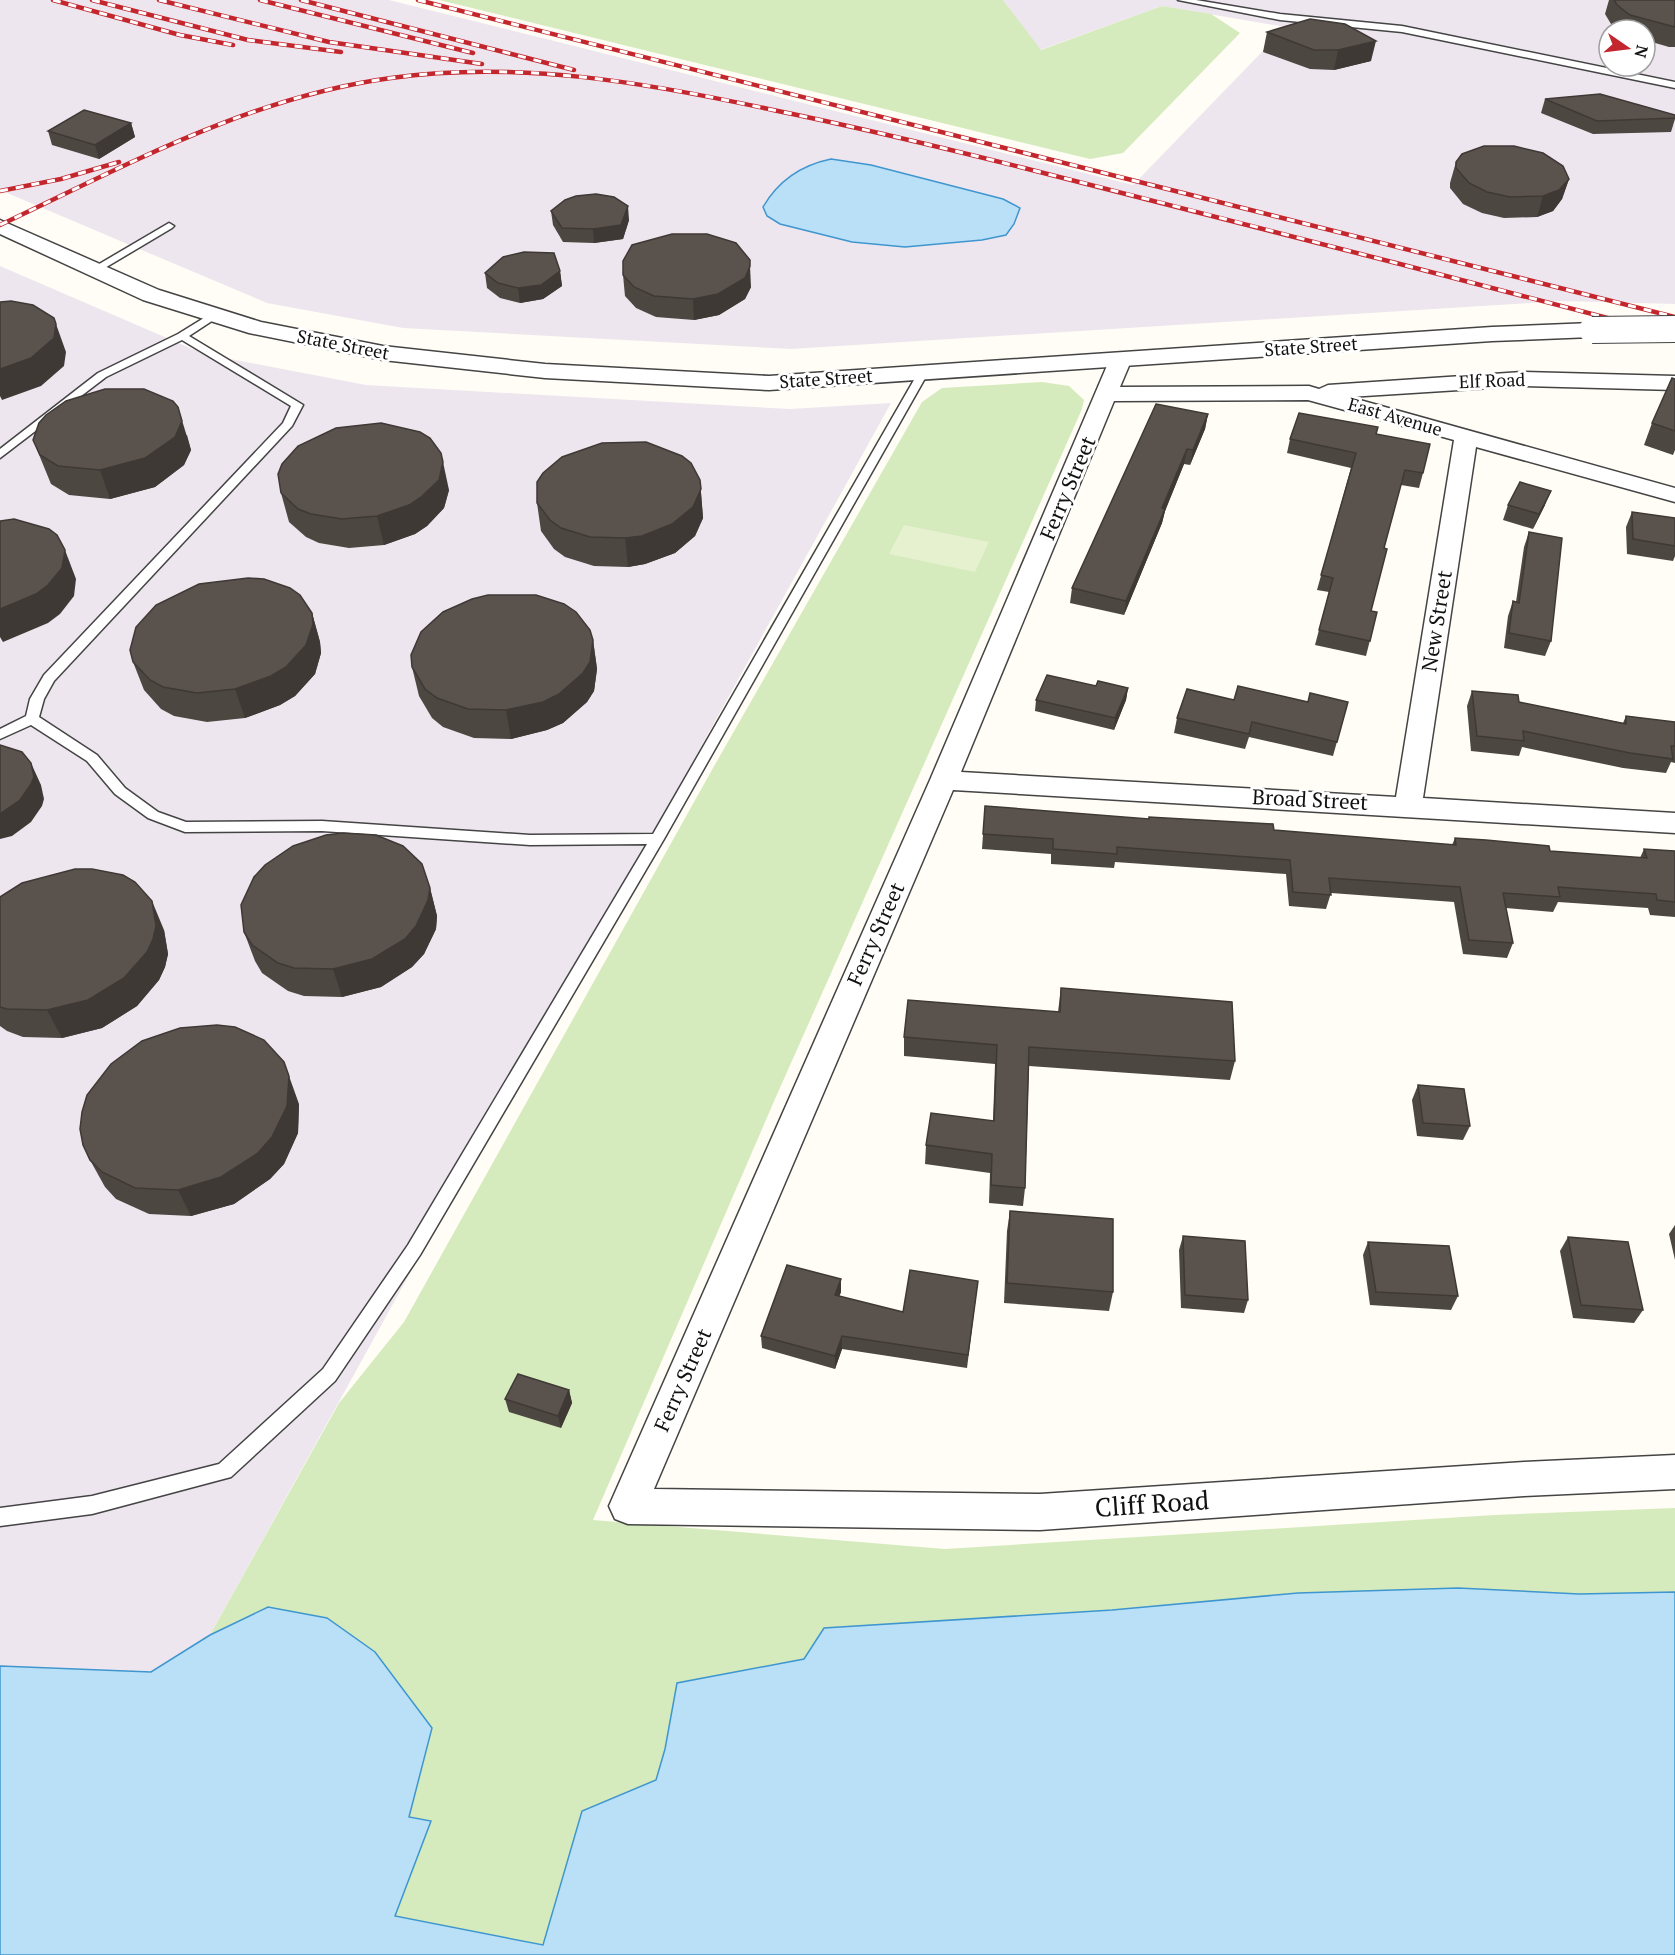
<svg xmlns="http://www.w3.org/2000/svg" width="1675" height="1955" viewBox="0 0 1675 1955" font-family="'PT Serif',serif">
<rect width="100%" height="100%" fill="#fffdf5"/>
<g fill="#eee6ef" fill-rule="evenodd">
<path d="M 0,0 L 389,0 L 1133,185 L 1286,27 L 1162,6 L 1040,50 L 1003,0 L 1675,0 L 1675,304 L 1561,301 L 791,349 L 403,328 L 267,303 L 0,190 ZM 1609,30 L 1645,30 L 1645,66 L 1609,66 Z"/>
<path d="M 0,266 L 204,354 L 366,385 L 790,409 L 891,403 L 210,1635 L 151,1672 L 0,1666 Z"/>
</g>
<g fill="#d5ebbd">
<path d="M 439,0 L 1003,0 L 1041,50 L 1162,6 L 1211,14 L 1240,33 L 1123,153 L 1090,159 Z"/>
<path d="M 1042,382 L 1069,386 L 1084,400 L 1082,409 L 775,1099 L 593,1520 L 945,1549 L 1495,1515 L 1675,1508 L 1675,1592 L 1579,1594 L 1458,1588 L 1298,1593 L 1112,1610 L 824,1628 L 804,1659 L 677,1683 L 665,1749 L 656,1780 L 582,1811 L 544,1945 L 394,1917 L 431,1822 L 409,1817 L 432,1728 L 375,1652 L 269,1607 L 210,1635 L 339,1403 L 404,1322 L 713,768 L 922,402 L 942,388 Z"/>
</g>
<path fill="#e6f2cf" d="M 904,525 L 989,542 L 975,572 L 889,554 Z"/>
<g fill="#b9e0f7" stroke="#3f96cf" stroke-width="1.5">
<path d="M 831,159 L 871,165 L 1003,199 L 1020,208 L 1014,224 L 1006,235 L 982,240 L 905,247 L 852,242 L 780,224 L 767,216 L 763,207 C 778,181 802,165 831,159 Z"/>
<path d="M 1458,1588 L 1579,1594 L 1675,1592 L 1675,1955 L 0,1955 L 0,1666 L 151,1672 L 210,1635 L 268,1607 L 327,1618 L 375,1652 L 432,1728 L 409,1817 L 431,1821 L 395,1916 L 543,1945 L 582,1811 L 656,1780 L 665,1749 L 677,1683 L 804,1659 L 824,1628 L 1112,1610 L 1298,1593 Z"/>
</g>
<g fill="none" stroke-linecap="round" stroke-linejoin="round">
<defs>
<g id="service">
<path d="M 1178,0 L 1196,0 L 1280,14 L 1402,26 L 1675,82 L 1675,88 L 1402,32 L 1280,20 Z"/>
<path d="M 169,223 L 174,226 L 172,228 L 98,272 L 89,270 Z"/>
<path d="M 212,313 L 221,315 L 189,336 L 303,405 L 292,426 L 54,681 L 44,699 L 39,717 L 97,755 L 125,788 L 158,812 L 186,822 L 322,821 L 530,835 L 653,834 L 918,373 L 923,370 L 928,373 L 664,839 L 420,1255 L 335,1381 L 231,1477 L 92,1514 L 0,1526 L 0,1508 L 92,1496 L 219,1464 L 323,1369 L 408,1245 L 647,844 L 530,845 L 322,831 L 185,832 L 148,818 L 115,794 L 87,761 L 31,725 L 0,739 L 0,729 L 26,716 L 30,699 L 44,675 L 283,423 L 291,406 L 182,340 L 106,377 L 0,458 L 0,449 L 98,373 L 178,334 Z"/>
</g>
<path id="minor" d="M 1120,355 L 1128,356 L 1131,361 L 1120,387 L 1309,386 L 1319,389 L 1328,385 L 1522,372 L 1675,376 L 1675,390 L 1522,386 L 1349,397 L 1675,488 L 1675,502 L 1476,447 L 1423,798 L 1675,813 L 1675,833 L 953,790 L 654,1489 L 1040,1494 L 1524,1462 L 1675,1455 L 1675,1489 L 1524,1496 L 1040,1530 L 628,1524 L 615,1519 L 609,1506 L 930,780 L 1109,361 L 1112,356 ZM 1308,400 L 1454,440 L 1396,797 L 961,772 L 1114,401 Z"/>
<path id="tertiary" d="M 0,220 L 159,290 L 261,322 L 383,346 L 545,364 L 769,376 L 1492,327 L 1592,323 L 1600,325 L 1604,330 L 1600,335 L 1592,337 L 1492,341 L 769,390 L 545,378 L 383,360 L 249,333 L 143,300 L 0,234 Z"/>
</defs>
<use href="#service" stroke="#444" stroke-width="3"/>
<use href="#minor" stroke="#444" stroke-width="3"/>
<use href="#tertiary" stroke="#444" stroke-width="3"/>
<use href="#service" fill="#fff" fill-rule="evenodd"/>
<use href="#minor" fill="#fff" fill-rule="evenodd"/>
<use href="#tertiary" fill="#fff" fill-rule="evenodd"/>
<defs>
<g id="rail-far1">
<path d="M 53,0 L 180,35 L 233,45"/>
<path d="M 92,0 L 248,40 L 341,52"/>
<path d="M 159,0 L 329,42 L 482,64"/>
<path d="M 260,0 L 473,53"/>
<path d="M 301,0 L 574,70"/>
<path d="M 418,0 L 1675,317"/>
<path d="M 0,191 L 61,179 L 119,162"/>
<path d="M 0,225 C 127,165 250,97 391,78 C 519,60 648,83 773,110 C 857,127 940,147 1024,168 C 1231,220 1439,274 1646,328"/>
</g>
<path id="rail" d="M 1640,327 L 1675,336"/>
</defs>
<use href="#rail-far1" stroke="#c4262e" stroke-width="4.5"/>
<use href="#rail" stroke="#c4262e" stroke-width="5"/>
<use href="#rail-far1" stroke="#fff" stroke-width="3" stroke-dasharray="8" stroke-linecap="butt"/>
<use href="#rail" stroke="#fff" stroke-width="4" stroke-dasharray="10" stroke-linecap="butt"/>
<defs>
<path id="tertiary-bridge" d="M 1592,330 L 1675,329"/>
</defs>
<use href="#tertiary-bridge" stroke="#444" stroke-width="28" stroke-linecap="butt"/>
<use href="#tertiary-bridge" stroke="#fff" stroke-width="26"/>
</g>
<g fill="#4d4742">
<path d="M 1609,0 L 1675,0 L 1675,47 L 1669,47 L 1645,40 L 1645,30 L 1619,30 L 1611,24 L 1605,14 Z"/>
<path d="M 1310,19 L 1371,61 L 1334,70 L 1310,69 L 1263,52 L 1267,32 Z"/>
<path d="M 1545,99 L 1675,115 L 1675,119 L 1671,132 L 1593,134 L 1541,113 Z"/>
<path d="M 131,123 L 135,137 L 99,159 L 52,145 L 48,131 Z"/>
<path d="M 1456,162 L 1569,179 L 1562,199 L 1553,211 L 1537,217 L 1504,218 L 1482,213 L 1463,204 L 1450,188 L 1450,183 Z"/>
<path d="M 551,211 L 629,220 L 623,239 L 594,243 L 563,242 L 553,225 Z"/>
<path d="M 560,271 L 562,286 L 543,299 L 520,303 L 500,298 L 487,288 L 485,273 Z"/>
<path d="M 623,275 L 751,287 L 745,299 L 719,315 L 694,320 L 656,317 L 636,308 L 625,296 Z"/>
<path d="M 1675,379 L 1675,450 L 1673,455 L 1644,445 L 1652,423 Z"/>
<path d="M 1208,414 L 1205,429 L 1190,465 L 1184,464 L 1165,511 L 1162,523 L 1124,615 L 1070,603 L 1072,588 Z"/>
<path d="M 1376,434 L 1423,473 L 1419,488 L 1401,485 L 1384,548 L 1371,611 L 1377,612 L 1366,656 L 1315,645 L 1329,592 L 1317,590 L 1351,468 L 1287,453 L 1290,439 Z"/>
<path d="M 187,435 L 191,450 L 184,465 L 155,487 L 110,499 L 69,495 L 51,484 L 33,440 Z"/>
<path d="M 700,480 L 703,518 L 695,536 L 675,553 L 645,564 L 628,567 L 594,566 L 565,557 L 554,549 L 541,531 L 537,503 Z"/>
<path d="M 449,490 L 444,508 L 427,526 L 415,534 L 384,545 L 349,548 L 319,543 L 306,537 L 289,522 L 281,493 Z"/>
<path d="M 1508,505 L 1545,505 L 1533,529 L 1503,520 Z"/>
<path d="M 1632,512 L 1675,518 L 1675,556 L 1673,561 L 1627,554 L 1626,527 Z"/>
<path d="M 1529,532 L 1551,641 L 1545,656 L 1504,648 L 1508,616 L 1513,601 L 1516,602 L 1524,547 Z"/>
<path d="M 312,613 L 320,642 L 321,653 L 315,674 L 295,696 L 280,705 L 245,718 L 207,722 L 174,716 L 161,709 L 144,690 L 133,662 Z"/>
<path d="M 593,640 L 597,669 L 594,691 L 587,702 L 563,723 L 547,730 L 511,739 L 474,738 L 443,727 L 432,718 L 419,696 L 412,667 Z"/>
<path d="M 1096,686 L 1128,688 L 1126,700 L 1114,730 L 1035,711 L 1036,700 Z"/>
<path d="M 1472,691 L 1519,702 L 1623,723 L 1626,716 L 1675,722 L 1675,763 L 1671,762 L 1666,773 L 1623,768 L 1522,747 L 1519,756 L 1471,751 L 1467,706 Z"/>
<path d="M 1234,700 L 1348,702 L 1333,756 L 1249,737 L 1245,749 L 1174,733 L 1177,718 Z"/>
<path d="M 985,806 L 1452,845 L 1455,838 L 1550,851 L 1640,858 L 1644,849 L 1675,851 L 1675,917 L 1650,915 L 1648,908 L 1558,902 L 1553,912 L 1506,908 L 1513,943 L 1507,958 L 1463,954 L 1454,902 L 1331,893 L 1326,909 L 1289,906 L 1286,874 L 1115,862 L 1114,868 L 1051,864 L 1051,854 L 982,849 Z"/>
<path d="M 430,888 L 437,916 L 436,929 L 424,954 L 412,967 L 381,987 L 342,997 L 304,996 L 288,991 L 262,973 L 255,961 L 244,932 Z"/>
<path d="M 0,897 L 164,930 L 168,954 L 165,967 L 159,980 L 137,1006 L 102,1028 L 62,1038 L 23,1037 L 7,1031 L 0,1026 Z"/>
<path d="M 1061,988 L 1235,1061 L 1230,1080 L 1029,1066 L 1025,1188 L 1023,1206 L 989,1203 L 990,1173 L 925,1164 L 926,1145 L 993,1121 L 995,1064 L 904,1056 L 904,1037 L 1058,1012 Z"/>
<path d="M 1418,1085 L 1470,1126 L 1463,1140 L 1417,1136 L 1412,1100 Z"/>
<path d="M 299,1104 L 298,1133 L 284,1164 L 270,1179 L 234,1204 L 191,1216 L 149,1214 L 116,1199 L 105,1187 L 90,1160 Z"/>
<path d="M 1010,1211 L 1113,1292 L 1109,1311 L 1004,1303 L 1007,1231 Z"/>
<path d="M 1675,1225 L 1675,1260 L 1669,1234 Z"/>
<path d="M 1183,1236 L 1248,1300 L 1244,1313 L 1181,1308 L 1179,1250 Z"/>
<path d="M 1568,1237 L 1643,1310 L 1634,1323 L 1573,1318 L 1560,1251 Z"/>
<path d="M 1368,1242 L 1458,1296 L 1451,1310 L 1370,1305 L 1363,1255 Z"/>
<path d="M 978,1281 L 967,1368 L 842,1349 L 835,1369 L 762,1348 L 761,1336 L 841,1292 L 839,1296 L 903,1312 Z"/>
<path d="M 569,1390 L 572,1403 L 561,1428 L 509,1412 L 505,1399 Z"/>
</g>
<g fill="#3f3936">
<path d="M 1376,41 L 1371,61 L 1334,70 L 1338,50 Z"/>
<path d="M 131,123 L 135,137 L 99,159 L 95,145 Z"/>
<path d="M 1569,179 L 1562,199 L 1553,211 L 1537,217 L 1543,196 Z"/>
<path d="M 628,206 L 629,220 L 623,239 L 594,243 L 593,229 Z"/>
<path d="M 750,266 L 751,287 L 745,299 L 719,315 L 694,320 L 693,299 Z"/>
<path d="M 560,271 L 562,286 L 543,299 L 520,303 L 518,288 Z"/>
<path d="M 56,324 L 66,352 L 64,366 L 41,386 L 2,400 L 0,396 L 0,369 Z"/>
<path d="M 178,407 L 191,450 L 184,465 L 155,487 L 110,499 L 100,470 Z"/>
<path d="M 1208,414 L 1205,429 L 1190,465 L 1193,450 Z"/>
<path d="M 1187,449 L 1184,464 L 1165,511 L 1162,523 L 1124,615 L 1126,601 L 1162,508 Z"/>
<path d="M 443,462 L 449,490 L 444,508 L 427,526 L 415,534 L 384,545 L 377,516 Z"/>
<path d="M 700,480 L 703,518 L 695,536 L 675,553 L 645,564 L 628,567 L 625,538 Z"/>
<path d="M 1551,491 L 1545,505 L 1533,529 L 1539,514 Z"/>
<path d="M 65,550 L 76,579 L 74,596 L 60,614 L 48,623 L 3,642 L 0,637 L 0,609 Z"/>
<path d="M 312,613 L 320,642 L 321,653 L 315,674 L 295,696 L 280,705 L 245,718 L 235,689 Z"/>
<path d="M 593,640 L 597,669 L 594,691 L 587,702 L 563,723 L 547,730 L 511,739 L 506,710 Z"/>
<path d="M 1128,688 L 1126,700 L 1114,730 L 1115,718 Z"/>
<path d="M 31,763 L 41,785 L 44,799 L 42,806 L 31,822 L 12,836 L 0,839 L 0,814 Z"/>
<path d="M 430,888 L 437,916 L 436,929 L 424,954 L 412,967 L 381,987 L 342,997 L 333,969 Z"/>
<path d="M 152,901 L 164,930 L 168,954 L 165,967 L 159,980 L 137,1006 L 102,1028 L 62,1038 L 47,1010 Z"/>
<path d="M 284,1062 L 299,1104 L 298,1133 L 284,1164 L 270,1179 L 234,1204 L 191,1216 L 178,1190 Z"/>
<path d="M 841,1279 L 841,1292 L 835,1308 L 835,1295 Z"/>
<path d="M 842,1336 L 842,1349 L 835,1369 L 835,1356 Z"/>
<path d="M 569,1390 L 572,1403 L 561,1428 L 558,1416 Z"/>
</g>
<g fill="#5a524d" stroke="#3f3936" stroke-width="1.5">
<path d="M 1614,0 L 1675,0 L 1675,27 L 1630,15 L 1617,5 Z"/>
<path d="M 1310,19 L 1345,24 L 1376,41 L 1338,50 L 1314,50 L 1267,32 Z"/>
<path d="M 1600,94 L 1675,115 L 1675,118 L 1597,121 L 1545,99 Z"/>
<path d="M 84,110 L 131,123 L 95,145 L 48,131 Z"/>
<path d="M 1484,146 L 1514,146 L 1543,153 L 1563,166 L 1569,179 L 1559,190 L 1543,196 L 1510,197 L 1487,192 L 1469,183 L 1456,168 L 1456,162 L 1462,154 Z"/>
<path d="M 596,194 L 614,197 L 628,206 L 621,225 L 593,229 L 562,228 L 551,211 L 565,200 L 576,196 Z"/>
<path d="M 672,234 L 707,234 L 736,243 L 750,260 L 750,266 L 745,278 L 718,294 L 693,299 L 654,296 L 634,287 L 623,275 L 623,261 L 632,245 Z"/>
<path d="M 524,252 L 554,253 L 560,271 L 541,285 L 518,288 L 498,283 L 485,273 L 503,257 Z"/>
<path d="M 11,301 L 33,305 L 54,318 L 56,324 L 54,338 L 31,358 L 0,369 L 0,302 Z"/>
<path d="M 1672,378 L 1675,379 L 1675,431 L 1652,423 Z"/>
<path d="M 105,389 L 144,389 L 173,401 L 178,407 L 182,421 L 175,437 L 145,458 L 100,470 L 58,466 L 40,455 L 33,440 L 39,423 L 46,415 L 66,401 Z"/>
<path d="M 1156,404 L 1208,414 L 1193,450 L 1187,449 L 1162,508 L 1165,509 L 1126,601 L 1072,588 Z"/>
<path d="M 1299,413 L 1378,427 L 1376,434 L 1430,444 L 1423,473 L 1405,470 L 1384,548 L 1387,549 L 1371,611 L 1377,612 L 1370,641 L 1319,630 L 1333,578 L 1321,575 L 1356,453 L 1290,439 Z"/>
<path d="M 381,423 L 420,432 L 430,438 L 441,453 L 443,462 L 439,480 L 421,497 L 409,505 L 377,516 L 342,519 L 311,514 L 298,509 L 281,493 L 278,474 L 282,464 L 298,446 L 336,428 Z"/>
<path d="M 646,442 L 682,456 L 691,463 L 700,480 L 701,489 L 693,507 L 672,524 L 642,536 L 625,538 L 590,537 L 561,528 L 550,520 L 537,503 L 537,482 L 543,473 L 562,457 L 602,443 Z"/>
<path d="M 1520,482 L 1551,491 L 1539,514 L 1508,505 Z"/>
<path d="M 1632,512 L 1675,518 L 1675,546 L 1633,539 Z"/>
<path d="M 14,519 L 49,529 L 57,535 L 65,550 L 62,568 L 48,585 L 36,594 L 0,609 L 0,521 Z"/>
<path d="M 1529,532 L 1562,538 L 1551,641 L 1509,633 L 1513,601 L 1519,603 Z"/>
<path d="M 248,578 L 264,579 L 290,588 L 300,595 L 312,613 L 313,624 L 306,645 L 286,667 L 271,676 L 235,689 L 197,693 L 163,687 L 150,680 L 133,662 L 130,650 L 136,627 L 156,605 L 199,584 Z"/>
<path d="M 488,595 L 536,595 L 564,604 L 576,612 L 590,630 L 593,640 L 590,662 L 583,673 L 559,694 L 543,702 L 506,710 L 468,709 L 437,698 L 425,689 L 412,667 L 411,655 L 421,632 L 443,612 L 472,599 Z"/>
<path d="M 1047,675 L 1096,686 L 1098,681 L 1128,688 L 1115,718 L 1036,700 Z"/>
<path d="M 1238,686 L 1308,702 L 1310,693 L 1348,702 L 1337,742 L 1252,722 L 1249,734 L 1177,718 L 1187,689 L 1234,700 Z"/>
<path d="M 1472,691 L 1518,695 L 1519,702 L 1626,724 L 1626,716 L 1675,722 L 1675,746 L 1671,746 L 1673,759 L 1630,753 L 1523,731 L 1524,741 L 1477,736 Z"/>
<path d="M 0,745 L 22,752 L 31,763 L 34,777 L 31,784 L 20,800 L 0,814 Z"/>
<path d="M 985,806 L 1149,819 L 1149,817 L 1273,824 L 1274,830 L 1456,845 L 1455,838 L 1486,840 L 1549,846 L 1550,851 L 1647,858 L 1644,849 L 1675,851 L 1675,902 L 1657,900 L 1656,894 L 1558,887 L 1560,897 L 1503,893 L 1513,943 L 1469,940 L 1460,887 L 1329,878 L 1331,895 L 1293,892 L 1290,860 L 1117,847 L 1117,854 L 1053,849 L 1053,839 L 983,834 Z"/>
<path d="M 343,833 L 376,835 L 403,846 L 422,864 L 430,888 L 428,900 L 416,926 L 405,939 L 372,959 L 333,969 L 294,968 L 278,963 L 252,945 L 244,932 L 241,905 L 254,877 L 265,865 L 293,846 L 326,835 Z"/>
<path d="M 75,869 L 92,869 L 123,875 L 135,882 L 152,901 L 156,926 L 153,939 L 147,952 L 124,978 L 88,1000 L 47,1010 L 7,1009 L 0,1007 L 0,897 L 22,883 Z"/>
<path d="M 1061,988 L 1232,1002 L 1235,1061 L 1029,1047 L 1025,1188 L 991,1185 L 992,1154 L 926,1145 L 931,1113 L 994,1121 L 997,1045 L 904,1037 L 908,1000 L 1060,1012 Z"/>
<path d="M 217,1025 L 235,1027 L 264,1040 L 284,1062 L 289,1076 L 287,1106 L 272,1137 L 258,1153 L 221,1177 L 178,1190 L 135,1188 L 102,1172 L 90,1160 L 83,1145 L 80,1129 L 82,1112 L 87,1095 L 111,1064 L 142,1041 L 180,1028 Z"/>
<path d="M 1418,1085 L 1464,1089 L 1470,1126 L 1423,1123 Z"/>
<path d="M 1010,1211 L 1113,1219 L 1113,1292 L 1007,1283 Z"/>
<path d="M 1183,1236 L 1245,1241 L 1248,1300 L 1185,1295 Z"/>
<path d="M 1568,1237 L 1628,1242 L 1643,1310 L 1581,1305 Z"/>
<path d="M 1368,1242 L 1449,1246 L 1458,1296 L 1376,1292 Z"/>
<path d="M 787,1265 L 841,1279 L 835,1295 L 903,1312 L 910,1270 L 978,1281 L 968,1355 L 842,1336 L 835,1356 L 761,1336 Z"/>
<path d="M 518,1374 L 569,1390 L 558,1416 L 505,1399 Z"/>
</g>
<g text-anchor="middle" stroke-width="6" stroke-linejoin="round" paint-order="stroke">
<g font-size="18" fill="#111" stroke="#fff">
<text transform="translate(343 345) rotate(11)" y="6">State Street</text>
<text transform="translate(1311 347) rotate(-4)" y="6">State Street</text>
<text transform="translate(826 379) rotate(-4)" y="6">State Street</text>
<text transform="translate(1492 381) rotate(-2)" y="6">Elf Road</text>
<text transform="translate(1395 417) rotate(16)" y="6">East Avenue</text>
</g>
<g font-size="21" fill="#111" stroke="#fff">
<text transform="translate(1068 488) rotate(-67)" y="7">Ferry Street</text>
<text transform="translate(1437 621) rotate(-81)" y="7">New Street</text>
<text transform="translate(1310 800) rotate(3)" y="7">Broad Street</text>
<text transform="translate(876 934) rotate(-66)" y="7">Ferry Street</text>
<text transform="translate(683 1380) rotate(-66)" y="7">Ferry Street</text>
</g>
<g font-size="26" fill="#111" stroke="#fff">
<text transform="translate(1152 1504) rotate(-4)" y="9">Cliff Road</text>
</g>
</g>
<g transform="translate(1627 48) rotate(104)"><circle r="28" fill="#ffffff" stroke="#a0a0a0" stroke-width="1.5"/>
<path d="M0-4.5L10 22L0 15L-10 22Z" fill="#c4262e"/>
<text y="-9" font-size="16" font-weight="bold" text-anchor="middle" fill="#111111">N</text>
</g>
</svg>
